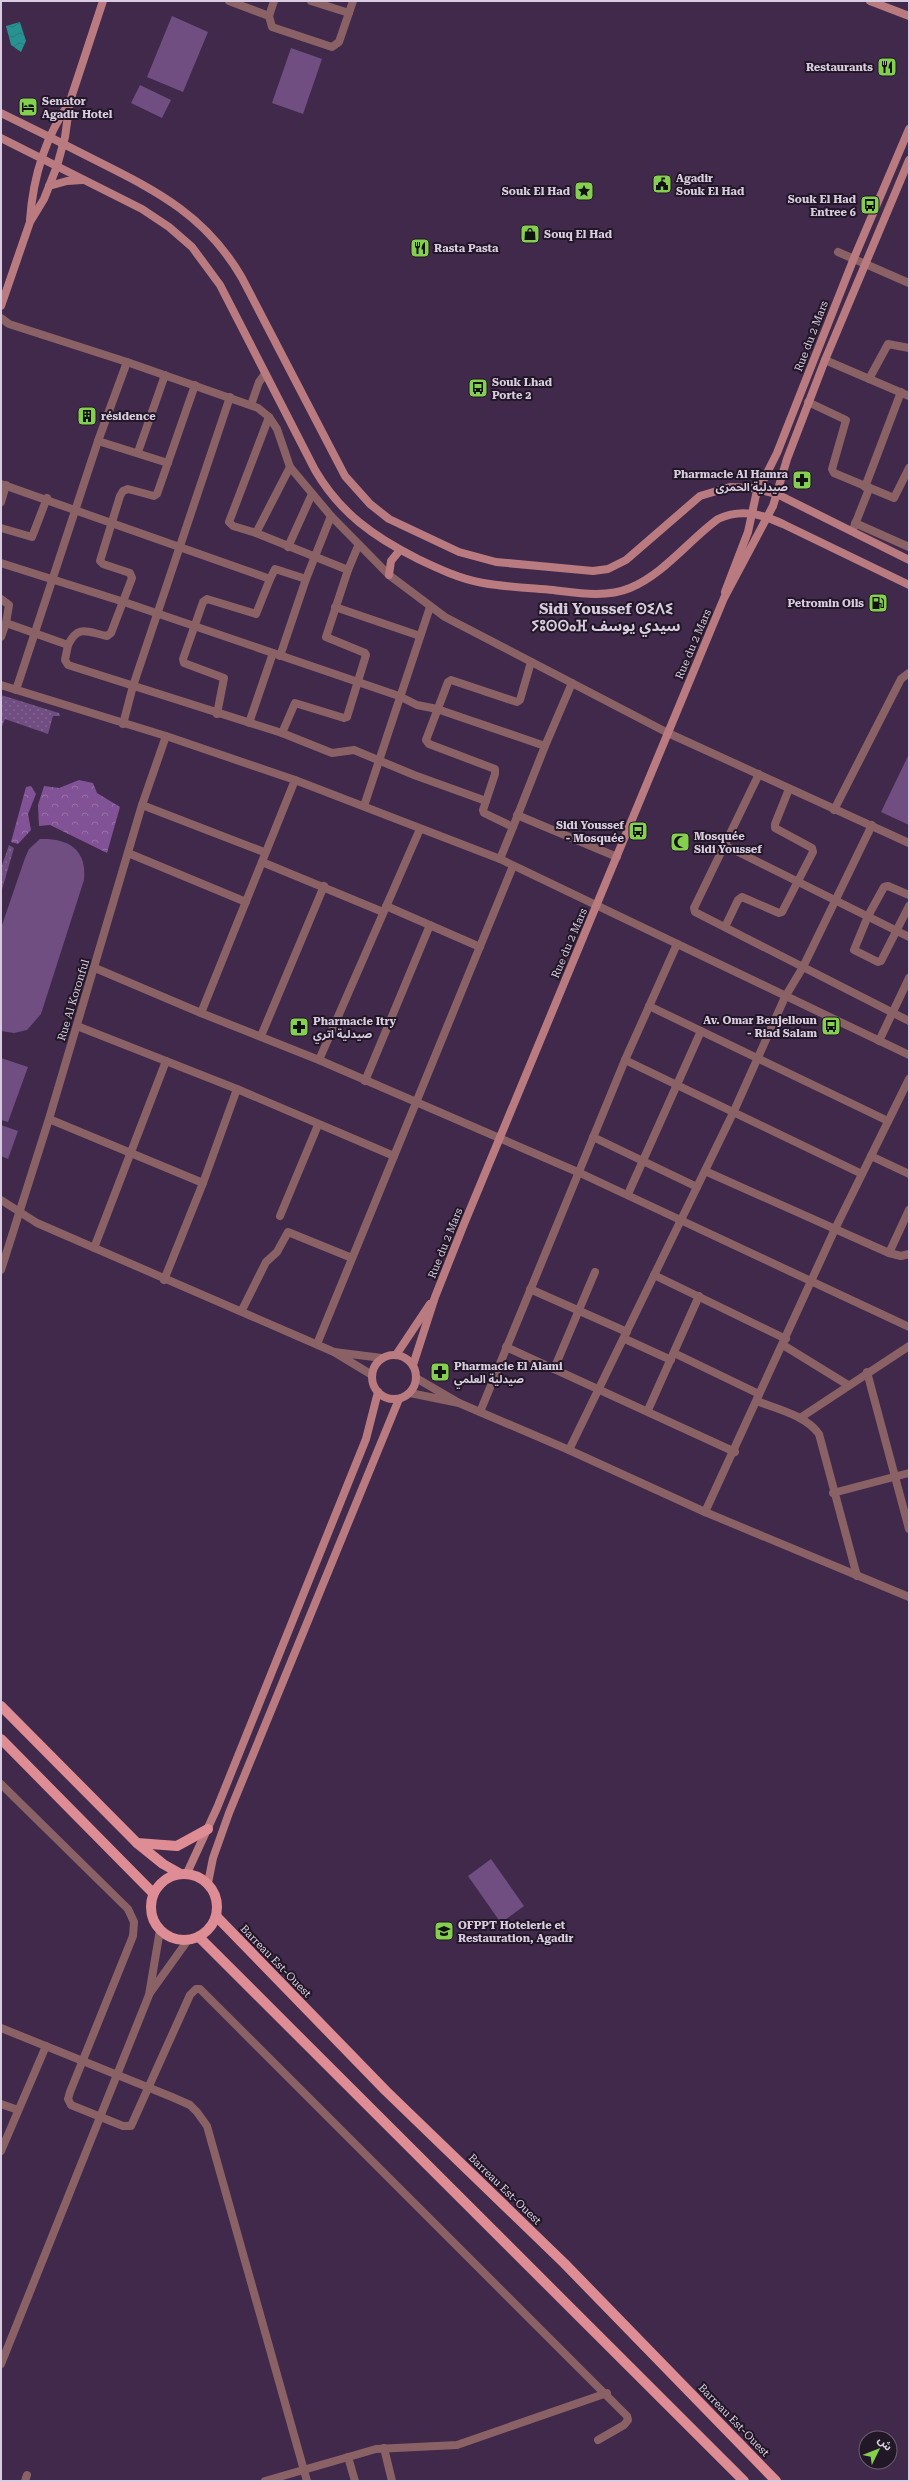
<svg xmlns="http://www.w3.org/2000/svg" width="910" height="2482" viewBox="0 0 910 2482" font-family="'Roboto Serif','Noto Sans Arabic','Noto Sans Tifinagh',serif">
<defs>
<pattern id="green-dots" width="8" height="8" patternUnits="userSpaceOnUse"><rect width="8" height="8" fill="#714e81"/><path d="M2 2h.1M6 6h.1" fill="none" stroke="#856693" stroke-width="1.8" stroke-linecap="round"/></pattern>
<pattern id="forest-crowns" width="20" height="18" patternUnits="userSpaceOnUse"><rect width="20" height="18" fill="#815296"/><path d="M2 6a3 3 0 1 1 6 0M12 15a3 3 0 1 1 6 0" fill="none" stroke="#9872a9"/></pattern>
<pattern id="water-waves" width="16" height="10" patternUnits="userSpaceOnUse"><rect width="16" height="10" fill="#269291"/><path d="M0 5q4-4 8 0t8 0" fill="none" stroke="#2e787a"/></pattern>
</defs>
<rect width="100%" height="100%" fill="#40294a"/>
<g fill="url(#green-dots)">
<path d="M 1,695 L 59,713 L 60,716 L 53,716 L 48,734 L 5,719 L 1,729 Z"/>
<path d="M 9,845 L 14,848 L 1,893 L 1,868 Z"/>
</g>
<g fill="url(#forest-crowns)">
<path d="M 79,780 L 93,783 L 97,793 L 120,807 L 107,853 L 50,825 L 39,826 L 38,805 L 44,786 L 59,788 Z"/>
<path d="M 31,786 L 36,794 L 28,814 L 31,830 L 18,844 L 11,842 L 26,787 Z"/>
</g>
<g fill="#714e81">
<path d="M 172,16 L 208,32 L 183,92 L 147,77 Z"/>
<path d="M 291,48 L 322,59 L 303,114 L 272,103 Z"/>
<path d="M 140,85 L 171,100 L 162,118 L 131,103 Z"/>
<path d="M 909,754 L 909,825 L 881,812 Z"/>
<path d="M 40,839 C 69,838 87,850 84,880 L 41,1014 L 27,1030 L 14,1033 L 1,1031 L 1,928 L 25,858 L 29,849 Z"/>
<path d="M 1,1058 L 28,1067 L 8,1122 L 1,1120 Z"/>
<path d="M 1,1125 L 18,1131 L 8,1159 L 1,1156 Z"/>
<path d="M 491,1859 L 524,1906 L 501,1923 L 468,1876 Z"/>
</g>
<path fill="url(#water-waves)" d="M 20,22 L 26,41 L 21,52 L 11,45 L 6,26 Z"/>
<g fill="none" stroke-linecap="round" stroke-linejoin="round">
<g stroke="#8a6265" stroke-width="8">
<path d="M 229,1 L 269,16"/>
<path d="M 274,1 L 269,16 L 272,27 L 332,47 L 339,42 L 353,1"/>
<path d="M 311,1 L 349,13"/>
<path d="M 838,252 L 909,283"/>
<path d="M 1,318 L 9,324 L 127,362 L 258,408 L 269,417 L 277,429 L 290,467 L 331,516 L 389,575 L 445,617 L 668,733 L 909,843"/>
<path d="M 825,360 L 909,396"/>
<path d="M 869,379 L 888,344 L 909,348"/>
<path d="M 808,402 L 846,420 L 832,469 L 834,473 L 894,498 L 909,468"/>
<path d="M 251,405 L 259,382 L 265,374"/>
<path d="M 269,417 L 229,522 L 233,526 L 256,533 L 348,570 L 326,637 L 365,653 L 366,655 L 347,717 L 344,718 L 295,703 L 282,733"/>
<path d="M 98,441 L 168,463"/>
<path d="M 138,452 L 165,375"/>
<path d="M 1,484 L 270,579 L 256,614 L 207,599 L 203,602 L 183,659 L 184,663 L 224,678 L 217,714"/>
<path d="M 865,487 L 901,392"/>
<path d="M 1,502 L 6,485"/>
<path d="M 855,523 L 909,547"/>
<path d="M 854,527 L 869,489"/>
<path d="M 1,528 L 32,537 L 47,498"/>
<path d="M 256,533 L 290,467"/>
<path d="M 288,547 L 312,494"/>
<path d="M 1,563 L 124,602 L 399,696 L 417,705 L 437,709 L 545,746"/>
<path d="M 348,570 L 358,546"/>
<path d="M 270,579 L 275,569 L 306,579"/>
<path d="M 1,599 L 9,605 L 6,623"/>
<path d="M 335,607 L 420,636"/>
<path d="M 1,637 L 6,623 L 68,645 L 65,660 L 68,665 L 282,733 L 332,753 L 354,750 L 414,775 L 486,801"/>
<path d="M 68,645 C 78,624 87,632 107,636 L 111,633 L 132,578 L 130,573 L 103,564 L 100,561 L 120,496 L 123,491 L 128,489 L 154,496 L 157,494 L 195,385"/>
<path d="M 280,656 L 306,579 L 331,516"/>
<path d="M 1,685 L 166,736 L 295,780 L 500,859 L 909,1055"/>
<path d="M 16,690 L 98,441 L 127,362"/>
<path d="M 249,723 L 273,653"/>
<path d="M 123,724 L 133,686 L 230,397"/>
<path d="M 759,774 L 694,908 L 695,912 L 909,1021"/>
<path d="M 142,805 L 264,852"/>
<path d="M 364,806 L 430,607"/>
<path d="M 834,810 L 901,679 L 909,673"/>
<path d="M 517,815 L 617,857"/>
<path d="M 513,827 L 545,746 L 572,683"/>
<path d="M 724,845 L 909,937"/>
<path d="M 128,853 L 246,902"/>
<path d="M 500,859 L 513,827 L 484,813 L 483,810 L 495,774 L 495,769 L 429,744 L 426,740 L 448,682 L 451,680 L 517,702 L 520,700 L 531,662"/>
<path d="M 262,862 L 383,912"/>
<path d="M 909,895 L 888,886 L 884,887 L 868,916 L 854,950 L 878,962 L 881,961 L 909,906"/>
<path d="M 386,906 L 480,947"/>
<path d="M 725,927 L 738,900 L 742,897 L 779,913 L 782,912 L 813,852 L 812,848 L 775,828 L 775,824 L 789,789"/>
<path d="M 95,968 L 201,1013 L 319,1060 L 580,1173 L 909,1327"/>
<path d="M 649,1006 L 888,1121"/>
<path d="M 201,1013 L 295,780"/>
<path d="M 77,1026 L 237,1089 L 394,1156"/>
<path d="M 261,1036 L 324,886"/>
<path d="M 879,1041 L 909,978"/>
<path d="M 319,1060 L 420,829"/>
<path d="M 625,1060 L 862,1174"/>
<path d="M 365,1081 L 430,925"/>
<path d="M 49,1119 L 203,1183"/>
<path d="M 593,1137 L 697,1187"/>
<path d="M 871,1156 L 909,1174"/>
<path d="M 705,1171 L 889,1253 L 901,1256 L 909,1254"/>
<path d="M 628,1194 L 701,1031"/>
<path d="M 1,1200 L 37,1223 L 334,1352"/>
<path d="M 280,1216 L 318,1125"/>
<path d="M 94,1248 L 166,1061"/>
<path d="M 889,1253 L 909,1210"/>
<path d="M 1,1270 L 49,1119 L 142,805 L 166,736"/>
<path d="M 654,1275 L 786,1339"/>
<path d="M 164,1280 L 203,1183 L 237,1089"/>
<path d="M 530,1289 L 627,1332"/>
<path d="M 242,1310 L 266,1262 L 277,1252 L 288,1232 L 352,1258"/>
<path d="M 625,1339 L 671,1360"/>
<path d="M 317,1344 L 513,866"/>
<path d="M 783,1345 L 848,1385"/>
<path d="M 506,1347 L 735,1452"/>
<path d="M 674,1353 L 759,1394"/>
<path d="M 554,1369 L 595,1272"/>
<path d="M 867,1372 L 909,1529"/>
<path d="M 372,1375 L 334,1352 L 382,1358"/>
<path d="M 410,1393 L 459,1403 L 416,1378"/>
<path d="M 757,1401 C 777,1409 805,1415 819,1434 L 857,1576"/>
<path d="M 459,1403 L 569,1450 L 705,1512 L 909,1597"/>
<path d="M 648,1410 L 699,1296"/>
<path d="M 480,1412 L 625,1060 L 677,944"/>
<path d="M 800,1418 L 909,1346"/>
<path d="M 569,1450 L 734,1111 L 785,997 L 803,967 L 872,825"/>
<path d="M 833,1493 L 909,1473"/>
<path d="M 705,1512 L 835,1229 L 909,1079"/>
<path d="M 1,1784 L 128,1909 L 134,1922 L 133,1936 L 70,2092 L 68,2099 L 71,2105 L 123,2126 L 131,2126 L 190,1995 L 196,1989 L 200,1989 L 627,2416 L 628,2420 L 624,2425 L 598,2440"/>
<path d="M 150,1993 L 188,1940"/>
<path d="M 1,2028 L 172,2097 L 190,2105 L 197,2112 L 207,2126 L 307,2481"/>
<path d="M 1,2104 L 18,2110"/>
<path d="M 1,2151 L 46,2046"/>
<path d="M 1,2364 L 149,1995 L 160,1930"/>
<path d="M 384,2448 L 392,2481"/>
<path d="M 348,2457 L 355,2481"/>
<path d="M 25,2481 L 27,2475"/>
<path d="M 265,2481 L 376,2449 L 457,2445 L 607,2393"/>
</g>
<g stroke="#ba7b80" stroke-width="8">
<path d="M 870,1 L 909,16"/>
<path d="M 1,113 C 34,129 66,145 99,162 C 159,192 207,217 242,278 L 345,476 L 370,504 L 389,519 L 459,552 L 496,562 L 593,571 L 608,569 L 626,560 L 700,496 L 730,487 L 752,488 L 777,494 L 909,560"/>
<path d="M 1,138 L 142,209 L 169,227 L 192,247 L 220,285 L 315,470 C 340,513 374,537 418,559 C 439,569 460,579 483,583 C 506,587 530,588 553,590 C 578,593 606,598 630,588 C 664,574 689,540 718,519 C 741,508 761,514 783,524 L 909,585"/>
<path d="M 49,186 L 67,181 L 82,180"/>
<path d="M 30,220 C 33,177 45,137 70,102"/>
<path d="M 1,306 L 30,222 L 44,199 L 57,166 L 65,137 L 70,101 L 103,1"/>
<path d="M 389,575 L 391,561 L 400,550"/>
<path d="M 725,592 L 748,532 L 756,495 L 777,453 L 854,258 L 909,129"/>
<path d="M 396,1355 L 430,1304"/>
<circle cx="394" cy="1377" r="22"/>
<path d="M 413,1365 L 435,1297 L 464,1224 L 724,598 L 773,506 L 787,459 L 825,360 L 909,160"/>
<path d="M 187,1873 L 217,1808 L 366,1439 L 378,1392"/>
<path d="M 208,1883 L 213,1858 L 229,1813 L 399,1399"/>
</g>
<g stroke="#de8d94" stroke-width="10">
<path d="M 1,1706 L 137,1843 L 163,1864 L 179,1873"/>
<path d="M 1,1739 L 153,1893"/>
<path d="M 137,1843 L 177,1846 L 208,1829"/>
<circle cx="184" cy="1907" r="33"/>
<path d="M 216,1916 L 386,2091 L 564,2263 L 776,2481"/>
<path d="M 199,1937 L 744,2481"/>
</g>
</g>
<defs>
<symbol id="restaurant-square" viewBox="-11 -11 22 22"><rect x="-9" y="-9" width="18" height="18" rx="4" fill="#84cf4d" stroke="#211726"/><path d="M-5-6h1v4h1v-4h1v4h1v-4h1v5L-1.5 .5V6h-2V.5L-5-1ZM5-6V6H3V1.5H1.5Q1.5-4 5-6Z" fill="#111"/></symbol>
<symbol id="hotel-square" viewBox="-11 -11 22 22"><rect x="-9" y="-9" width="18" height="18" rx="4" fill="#84cf4d" stroke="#211726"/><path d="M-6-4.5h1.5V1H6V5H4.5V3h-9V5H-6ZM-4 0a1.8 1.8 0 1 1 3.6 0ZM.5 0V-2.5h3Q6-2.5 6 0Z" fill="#111"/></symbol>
<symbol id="civic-square" viewBox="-11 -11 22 22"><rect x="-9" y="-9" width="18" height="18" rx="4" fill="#84cf4d" stroke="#211726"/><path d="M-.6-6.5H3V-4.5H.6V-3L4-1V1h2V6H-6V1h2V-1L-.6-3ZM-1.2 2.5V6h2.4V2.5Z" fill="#111"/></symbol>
<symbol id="sight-square" viewBox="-11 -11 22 22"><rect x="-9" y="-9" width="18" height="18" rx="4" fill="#84cf4d" stroke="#211726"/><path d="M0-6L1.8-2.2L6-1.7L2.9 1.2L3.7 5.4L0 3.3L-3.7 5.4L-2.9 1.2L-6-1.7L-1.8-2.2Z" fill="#111"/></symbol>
<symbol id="bus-square" viewBox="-11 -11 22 22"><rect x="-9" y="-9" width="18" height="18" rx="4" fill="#84cf4d" stroke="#211726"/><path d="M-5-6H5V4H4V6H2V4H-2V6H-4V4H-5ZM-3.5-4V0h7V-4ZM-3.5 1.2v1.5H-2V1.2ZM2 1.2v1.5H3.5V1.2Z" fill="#111"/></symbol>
<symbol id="shop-square" viewBox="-11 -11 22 22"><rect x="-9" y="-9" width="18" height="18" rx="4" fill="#84cf4d" stroke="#211726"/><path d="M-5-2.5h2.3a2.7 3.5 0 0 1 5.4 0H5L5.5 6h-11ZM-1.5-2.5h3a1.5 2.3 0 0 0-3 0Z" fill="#111"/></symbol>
<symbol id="building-square" viewBox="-11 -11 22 22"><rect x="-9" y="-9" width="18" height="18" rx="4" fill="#84cf4d" stroke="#211726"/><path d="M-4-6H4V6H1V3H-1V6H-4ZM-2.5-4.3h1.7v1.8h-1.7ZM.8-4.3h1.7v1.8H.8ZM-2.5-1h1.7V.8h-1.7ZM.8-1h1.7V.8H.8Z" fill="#111"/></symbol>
<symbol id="pharmacy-square" viewBox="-11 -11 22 22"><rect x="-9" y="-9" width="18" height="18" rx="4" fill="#84cf4d" stroke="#211726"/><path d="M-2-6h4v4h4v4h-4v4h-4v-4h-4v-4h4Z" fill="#111"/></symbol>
<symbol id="fuel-square" viewBox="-11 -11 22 22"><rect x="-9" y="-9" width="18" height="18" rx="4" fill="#84cf4d" stroke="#211726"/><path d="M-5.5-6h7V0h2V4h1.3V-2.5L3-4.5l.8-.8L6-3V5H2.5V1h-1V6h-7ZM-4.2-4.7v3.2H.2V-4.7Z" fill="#111"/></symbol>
<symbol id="mosque-square" viewBox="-11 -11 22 22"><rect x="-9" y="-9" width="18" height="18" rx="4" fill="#84cf4d" stroke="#211726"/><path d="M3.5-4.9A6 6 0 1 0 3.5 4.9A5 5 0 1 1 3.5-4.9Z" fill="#111"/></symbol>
<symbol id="school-square" viewBox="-11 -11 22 22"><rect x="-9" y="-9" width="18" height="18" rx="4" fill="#84cf4d" stroke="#211726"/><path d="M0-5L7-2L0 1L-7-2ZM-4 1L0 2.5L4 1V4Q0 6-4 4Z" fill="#111"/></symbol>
</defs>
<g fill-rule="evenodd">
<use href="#restaurant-square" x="876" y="56" width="22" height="22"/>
<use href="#hotel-square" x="17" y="96" width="22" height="22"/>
<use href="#civic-square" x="651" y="173" width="22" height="22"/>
<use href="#sight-square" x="573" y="180" width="22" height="22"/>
<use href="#bus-square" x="859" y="194" width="22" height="22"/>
<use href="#shop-square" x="519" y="223" width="22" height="22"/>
<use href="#restaurant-square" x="409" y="237" width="22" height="22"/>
<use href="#bus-square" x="467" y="377" width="22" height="22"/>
<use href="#building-square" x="76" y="405" width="22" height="22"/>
<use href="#pharmacy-square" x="791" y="469" width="22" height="22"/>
<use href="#fuel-square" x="867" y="592" width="22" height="22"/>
<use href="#bus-square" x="627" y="820" width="22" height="22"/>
<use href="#mosque-square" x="669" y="831" width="22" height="22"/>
<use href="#bus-square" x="820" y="1015" width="22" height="22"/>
<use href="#pharmacy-square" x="288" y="1016" width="22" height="22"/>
<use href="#pharmacy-square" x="429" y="1361" width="22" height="22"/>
<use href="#school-square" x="433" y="1920" width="22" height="22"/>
</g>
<g text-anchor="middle" stroke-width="4" stroke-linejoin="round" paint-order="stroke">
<g font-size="11" font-weight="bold" fill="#d9cce0" stroke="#211726" text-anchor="start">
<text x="873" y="71" text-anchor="end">Restaurants</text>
<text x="42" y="105">Senator<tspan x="42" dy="13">Agadir Hotel</tspan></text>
<text x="676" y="182">Agadir<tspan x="676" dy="13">Souk El Had</tspan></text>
<text x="570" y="195" text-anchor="end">Souk El Had</text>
<text x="856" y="203" text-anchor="end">Souk El Had<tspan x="856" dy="13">Entree 6</tspan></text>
<text x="544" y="238">Souq El Had</text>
<text x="434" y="252">Rasta Pasta</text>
<text x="492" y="386">Souk Lhad<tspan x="492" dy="13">Porte 2</tspan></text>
<text x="101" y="420">résidence</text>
<text x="788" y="478" text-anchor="end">Pharmacie Al Hamra<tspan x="788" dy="13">صيدلية الحمرى</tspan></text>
<text x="864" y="607" text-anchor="end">Petromin Oils</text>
<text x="624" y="829" text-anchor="end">Sidi Youssef<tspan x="624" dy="13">- Mosquée</tspan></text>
<text x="694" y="840">Mosquée<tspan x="694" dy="13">Sidi Youssef</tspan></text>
<text x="817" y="1024" text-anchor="end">Av. Omar Benjelloun<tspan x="817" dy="13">- Riad Salam</tspan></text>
<text x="313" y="1025">Pharmacie Itry<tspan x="313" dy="13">صيدلية اتري</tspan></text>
<text x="454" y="1370">Pharmacie El Alami<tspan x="454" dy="13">صيدلية العلمي</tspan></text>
<text x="458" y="1929">OFPPT Hotelerie et<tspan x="458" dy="13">Restauration, Agadir</tspan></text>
</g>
<g font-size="11" fill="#d9cce0" stroke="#211726">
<text transform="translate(811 336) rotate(-69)" y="4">Rue du 2 Mars</text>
<text transform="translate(693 644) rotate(-67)" y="4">Rue du 2 Mars</text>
<text transform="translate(569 943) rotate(-67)" y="4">Rue du 2 Mars</text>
<text transform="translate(73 1000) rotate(-73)" y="4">Rue Al Koronful</text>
<text transform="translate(445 1243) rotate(-68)" y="4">Rue du 2 Mars</text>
<text transform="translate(276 1961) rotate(46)" y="4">Barreau Est-Ouest</text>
<text transform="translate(505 2189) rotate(44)" y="4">Barreau Est-Ouest</text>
<text transform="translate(734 2420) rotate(46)" y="4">Barreau Est-Ouest</text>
</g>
<g font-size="15" font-weight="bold" fill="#d9cce0" stroke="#211726">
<text x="606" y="614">Sidi Youssef ⵙⵉⴷⵉ<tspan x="606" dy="17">ⵢⵓⵙⵙⴰⴼ سيدي يوسف</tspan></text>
</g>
</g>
<rect width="910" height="2482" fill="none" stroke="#d9cce0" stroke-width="4"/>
<g transform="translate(878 2450) rotate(47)"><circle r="19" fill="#211726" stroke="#6b5f70"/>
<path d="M0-3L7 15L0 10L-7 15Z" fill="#84cf4d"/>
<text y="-6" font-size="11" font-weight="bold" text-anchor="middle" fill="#d9cce0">ش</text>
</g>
</svg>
